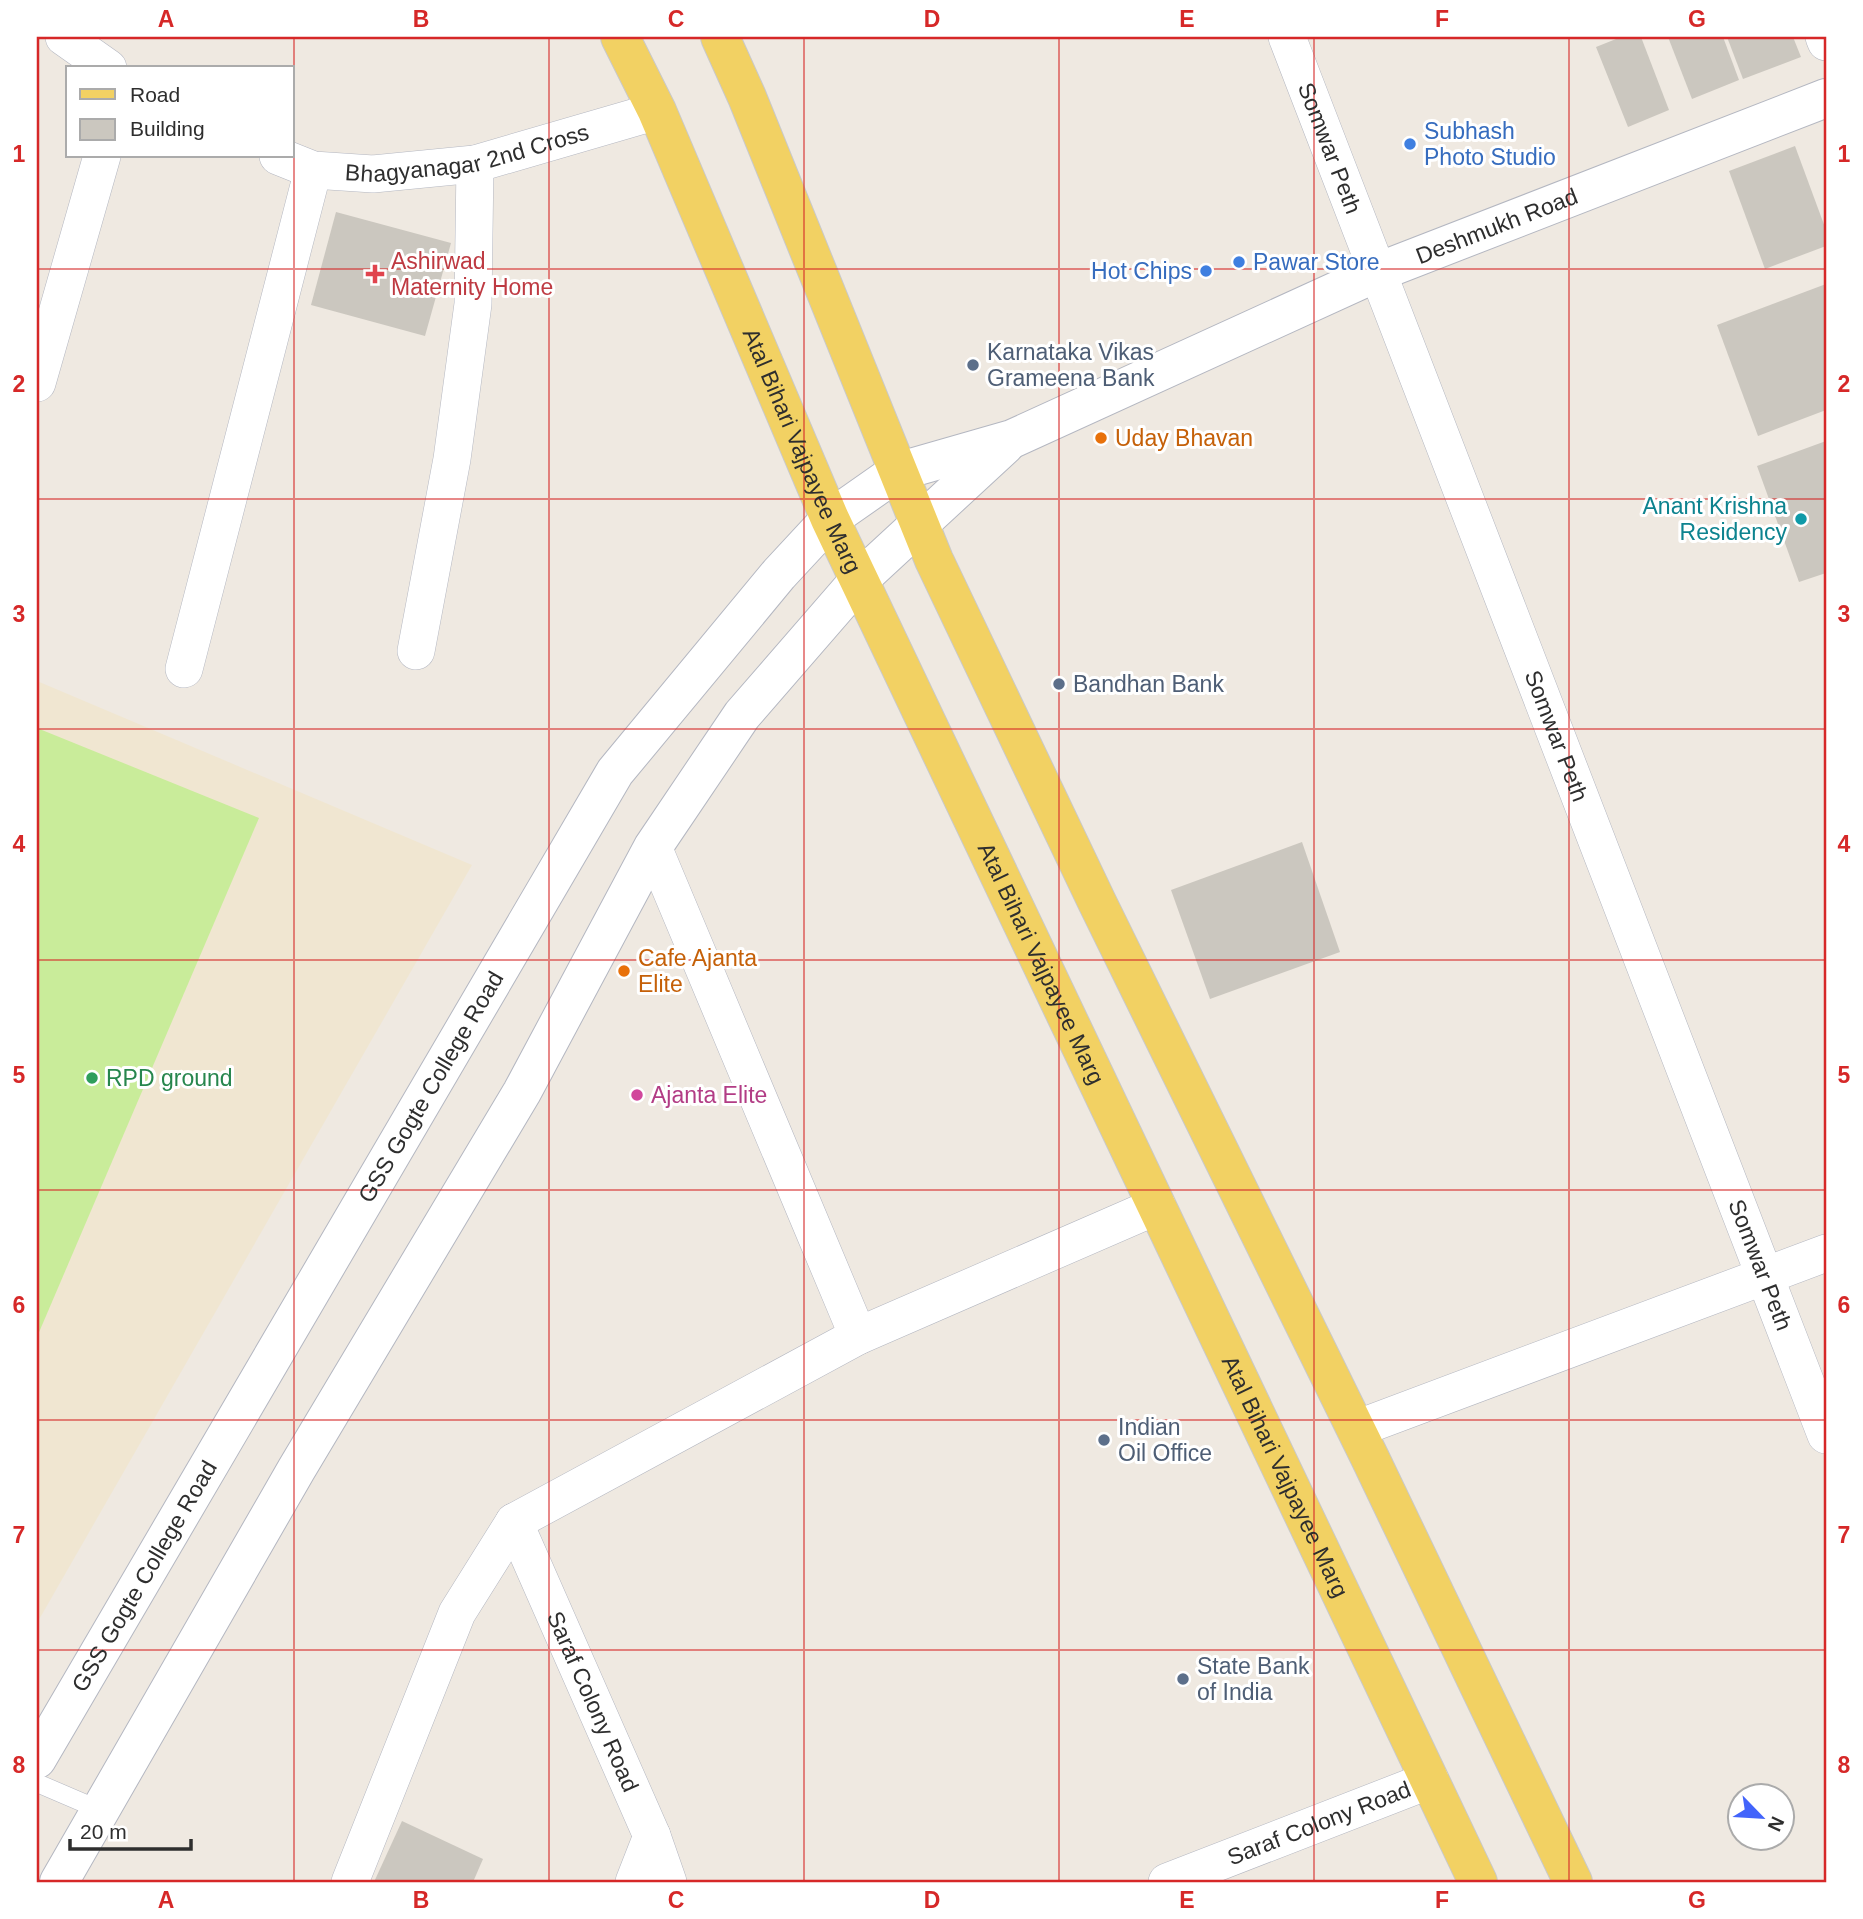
<svg xmlns="http://www.w3.org/2000/svg" width="1863" height="1919" viewBox="0 0 1863 1919" font-family="Helvetica,sans-serif">
<rect width="100%" height="100%" fill="#efe9e1"/>
<path fill="#f0e6d1" d="M 37,681 L 472,865 L 37,1623 Z"/>
<path fill="#c9ec9a" d="M 37,728 L 259,818 L 37,1337 Z"/>
<g fill="#cbc7bf">
<path d="M 1621,37 L 1641,37 L 1669,110 L 1628,127 L 1596,47 Z"/>
<path d="M 1668,37 L 1723,37 L 1739,80 L 1692,99 Z"/>
<path d="M 1727,37 L 1793,37 L 1801,57 L 1743,79 Z"/>
<path d="M 1795,146 L 1826,230 L 1826,246 L 1765,269 L 1729,171 Z"/>
<path d="M 336,212 L 451,243 L 425,336 L 311,305 Z"/>
<path d="M 1826,284 L 1826,410 L 1758,436 L 1717,325 Z"/>
<path d="M 1826,441 L 1826,573 L 1799,582 L 1757,466 Z"/>
<path d="M 1302,842 L 1340,952 L 1210,999 L 1171,890 Z"/>
<path d="M 402,1821 L 483,1859 L 473,1882 L 374,1882 Z"/>
</g>
<g fill="none" stroke-linecap="round" stroke-linejoin="round">
<defs>
<path id="lane" d="M 37,1783 L 100,1810"/>
<g id="street">
<path d="M 64,37 L 108,68"/>
<path id="s1" d="M 1287,37 L 1826,1435"/>
<path d="M 1824,37 L 1826,42"/>
<path id="s2" d="M 278,156 L 313,170 L 373,174 L 475,164 L 657,111"/>
<path d="M 37,383 L 102,156"/>
<path d="M 416,651 L 452,459 L 473,304 L 475,164"/>
<path d="M 184,669 L 313,170"/>
<path d="M 653,847 L 858,1336"/>
<path d="M 1356,1429 L 1826,1253"/>
<path id="s3" d="M 514,1522 L 652,1836 L 668,1882"/>
<path d="M 350,1882 L 457,1613 L 514,1522 L 858,1336 L 1157,1206"/>
<path d="M 634,1882 L 652,1836"/>
<path id="s4" d="M 1167,1882 L 1430,1780"/>
</g>
<g id="secondary">
<path id="s5" d="M 37,1759 L 615,772 L 779,574 L 830,519 L 897,472 L 1012,439 L 1378,272 L 1826,98"/>
<path d="M 59,1882 L 296,1470 L 522,1092 L 653,847 L 742,715 L 860,579 L 1005,445"/>
</g>
<g id="primary">
<path id="s6" d="M 620,37 L 657,111 L 830,519 L 1478,1882"/>
<path d="M 720,37 L 747,97 L 934,560 L 1097,902 L 1370,1458 L 1573,1882"/>
</g>
</defs>
<use href="#lane" stroke="#b4b7c1" stroke-width="19"/>
<use href="#street" stroke="#b4b7c1" stroke-width="38"/>
<use href="#secondary" stroke="#b4b7c1" stroke-width="40"/>
<use href="#primary" stroke="#c9c9c9" stroke-width="40"/>
<use href="#lane" stroke="#fff" stroke-width="18"/>
<use href="#street" stroke="#fff" stroke-width="37"/>
<use href="#secondary" stroke="#fff" stroke-width="38"/>
<use href="#primary" stroke="#f2d163" stroke-width="38"/>
</g>
<path fill="none" stroke="#d62828" stroke-width="2" stroke-opacity="0.55" d="M 294,37 L 294,1882M 549,37 L 549,1882M 804,37 L 804,1882M 1059,37 L 1059,1882M 1314,37 L 1314,1882M 1569,37 L 1569,1882M 37,269 L 1826,269M 37,499 L 1826,499M 37,729 L 1826,729M 37,960 L 1826,960M 37,1190 L 1826,1190M 37,1420 L 1826,1420M 37,1650 L 1826,1650"/>
<g fill="#3f7fe0" stroke="#fff" stroke-width="2.5">
<circle cx="1410" cy="144" r="7"/>
<circle cx="1239" cy="262" r="7"/>
<circle cx="1206" cy="271" r="7"/>
</g>
<path fill="#e0444e" stroke="#fff" stroke-width="2.5" d="M371.5 263.5h7v7h7v7h-7v7h-7v-7h-7v-7h7z"/>
<g fill="#5c6f8a" stroke="#fff" stroke-width="2.5">
<circle cx="973" cy="365" r="7"/>
<circle cx="1059" cy="684" r="7"/>
<circle cx="1104" cy="1440" r="7"/>
<circle cx="1183" cy="1679" r="7"/>
</g>
<g fill="#e8710a" stroke="#fff" stroke-width="2.5">
<circle cx="1101" cy="438" r="7"/>
<circle cx="624" cy="971" r="7"/>
</g>
<circle fill="#0f9aa8" stroke="#fff" stroke-width="2.5" cx="1801" cy="519" r="7"/>
<circle fill="#2e9e5b" stroke="#fff" stroke-width="2.5" cx="92" cy="1078" r="7"/>
<circle fill="#d1479c" stroke="#fff" stroke-width="2.5" cx="637" cy="1095" r="7"/>
<g text-anchor="middle" stroke-width="6" stroke-linejoin="round" paint-order="stroke">
<g font-size="23" fill="#366cbe" stroke="#fff" text-anchor="start">
<text x="1424" y="139">Subhash<tspan x="1424" dy="26">Photo Studio</tspan></text>
<text x="1253" y="270">Pawar Store</text>
<text x="1192" y="279" text-anchor="end">Hot Chips</text>
</g>
<g font-size="23" fill="#2e2e2e" stroke="#fff">
<text dy="8" stroke="none"><textPath href="#s1" startOffset="119">Somwar Peth</textPath></text>
<text dy="8" stroke="none"><textPath href="#s2" startOffset="194">Bhagyanagar 2nd Cross</textPath></text>
<text dy="8" stroke="none"><textPath href="#s5" startOffset="2207">Deshmukh Road</textPath></text>
<text dy="8" stroke="none"><textPath href="#s6" startOffset="452">Atal Bihari Vajpayee Marg</textPath></text>
<text dy="8" stroke="none"><textPath href="#s1" startOffset="749">Somwar Peth</textPath></text>
<text dy="8" stroke="none"><textPath href="#s6" startOffset="1018">Atal Bihari Vajpayee Marg</textPath></text>
<text dy="8" stroke="none"><textPath href="#s5" startOffset="779">GSS Gogte College Road</textPath></text>
<text dy="8" stroke="none"><textPath href="#s1" startOffset="1316">Somwar Peth</textPath></text>
<text dy="8" stroke="none"><textPath href="#s6" startOffset="1586">Atal Bihari Vajpayee Marg</textPath></text>
<text dy="8" stroke="none"><textPath href="#s5" startOffset="212">GSS Gogte College Road</textPath></text>
<text dy="8" stroke="none"><textPath href="#s3" startOffset="196">Saraf Colony Road</textPath></text>
<text dy="8" stroke="none"><textPath href="#s4" startOffset="163">Saraf Colony Road</textPath></text>
</g>
<g font-size="23" fill="#be3a42" stroke="#fff" text-anchor="start">
<text x="391" y="269">Ashirwad<tspan x="391" dy="26">Maternity Home</tspan></text>
</g>
<g font-size="23" fill="#4e5e75" stroke="#fff" text-anchor="start">
<text x="987" y="360">Karnataka Vikas<tspan x="987" dy="26">Grameena Bank</tspan></text>
<text x="1073" y="692">Bandhan Bank</text>
<text x="1118" y="1435">Indian<tspan x="1118" dy="26">Oil Office</tspan></text>
<text x="1197" y="1674">State Bank<tspan x="1197" dy="26">of India</tspan></text>
</g>
<g font-size="23" fill="#c56008" stroke="#fff" text-anchor="start">
<text x="1115" y="446">Uday Bhavan</text>
<text x="638" y="966">Cafe Ajanta<tspan x="638" dy="26">Elite</tspan></text>
</g>
<g font-size="23" fill="#0d838f" stroke="#fff" text-anchor="end">
<text x="1787" y="514">Anant Krishna<tspan x="1787" dy="26">Residency</tspan></text>
</g>
<g font-size="23" fill="#27864d" stroke="#fff" text-anchor="start">
<text x="106" y="1086">RPD ground</text>
</g>
<g font-size="23" fill="#b23c85" stroke="#fff" text-anchor="start">
<text x="651" y="1103">Ajanta Elite</text>
</g>
</g>
<rect width="1863" height="1919" fill="none" stroke="#ffffff" stroke-width="77"/>
<rect x="66" y="66" width="228" height="91" fill="#ffffff" stroke="#ababab" stroke-width="2"/>
<rect x="80" y="89" width="35" height="10" fill="#f2d163" stroke="#ababab" stroke-width="2"/>
<text x="130" y="102" font-size="21" fill="#2e2e2e">Road</text>
<rect x="80" y="119" width="35" height="21" fill="#cbc7bf" stroke="#ababab" stroke-width="2"/>
<text x="130" y="136" font-size="21" fill="#2e2e2e">Building</text>
<g transform="translate(1761 1817) rotate(115)"><circle r="33" fill="#ffffff" stroke="#ababab" stroke-width="2"/>
<path d="M0-5L12 26L0 18L-12 26Z" fill="#4264fb"/>
<text y="-10" font-size="19" font-weight="bold" text-anchor="middle" fill="#2e2e2e">N</text>
</g>
<path d="M70 1839v10h121v-10" fill="none" stroke="#2e2e2e" stroke-width="3.5"/>
<text x="80" y="1839" font-size="21" fill="#2e2e2e" stroke="#ffffff" stroke-width="5" paint-order="stroke">20 m</text>
<rect x="38" y="38" width="1787" height="1843" fill="none" stroke="#d62828" stroke-width="2.5"/>
<g font-size="23" text-anchor="middle" font-weight="bold" fill="#d62828">
<text x="166" y="27">A</text>
<text x="421" y="27">B</text>
<text x="676" y="27">C</text>
<text x="932" y="27">D</text>
<text x="1187" y="27">E</text>
<text x="1442" y="27">F</text>
<text x="1697" y="27">G</text>
<text x="19" y="162">1</text>
<text x="1844" y="162">1</text>
<text x="19" y="392">2</text>
<text x="1844" y="392">2</text>
<text x="19" y="622">3</text>
<text x="1844" y="622">3</text>
<text x="19" y="852">4</text>
<text x="1844" y="852">4</text>
<text x="19" y="1083">5</text>
<text x="1844" y="1083">5</text>
<text x="19" y="1313">6</text>
<text x="1844" y="1313">6</text>
<text x="19" y="1543">7</text>
<text x="1844" y="1543">7</text>
<text x="19" y="1773">8</text>
<text x="1844" y="1773">8</text>
<text x="166" y="1908">A</text>
<text x="421" y="1908">B</text>
<text x="676" y="1908">C</text>
<text x="932" y="1908">D</text>
<text x="1187" y="1908">E</text>
<text x="1442" y="1908">F</text>
<text x="1697" y="1908">G</text>
</g>
</svg>
